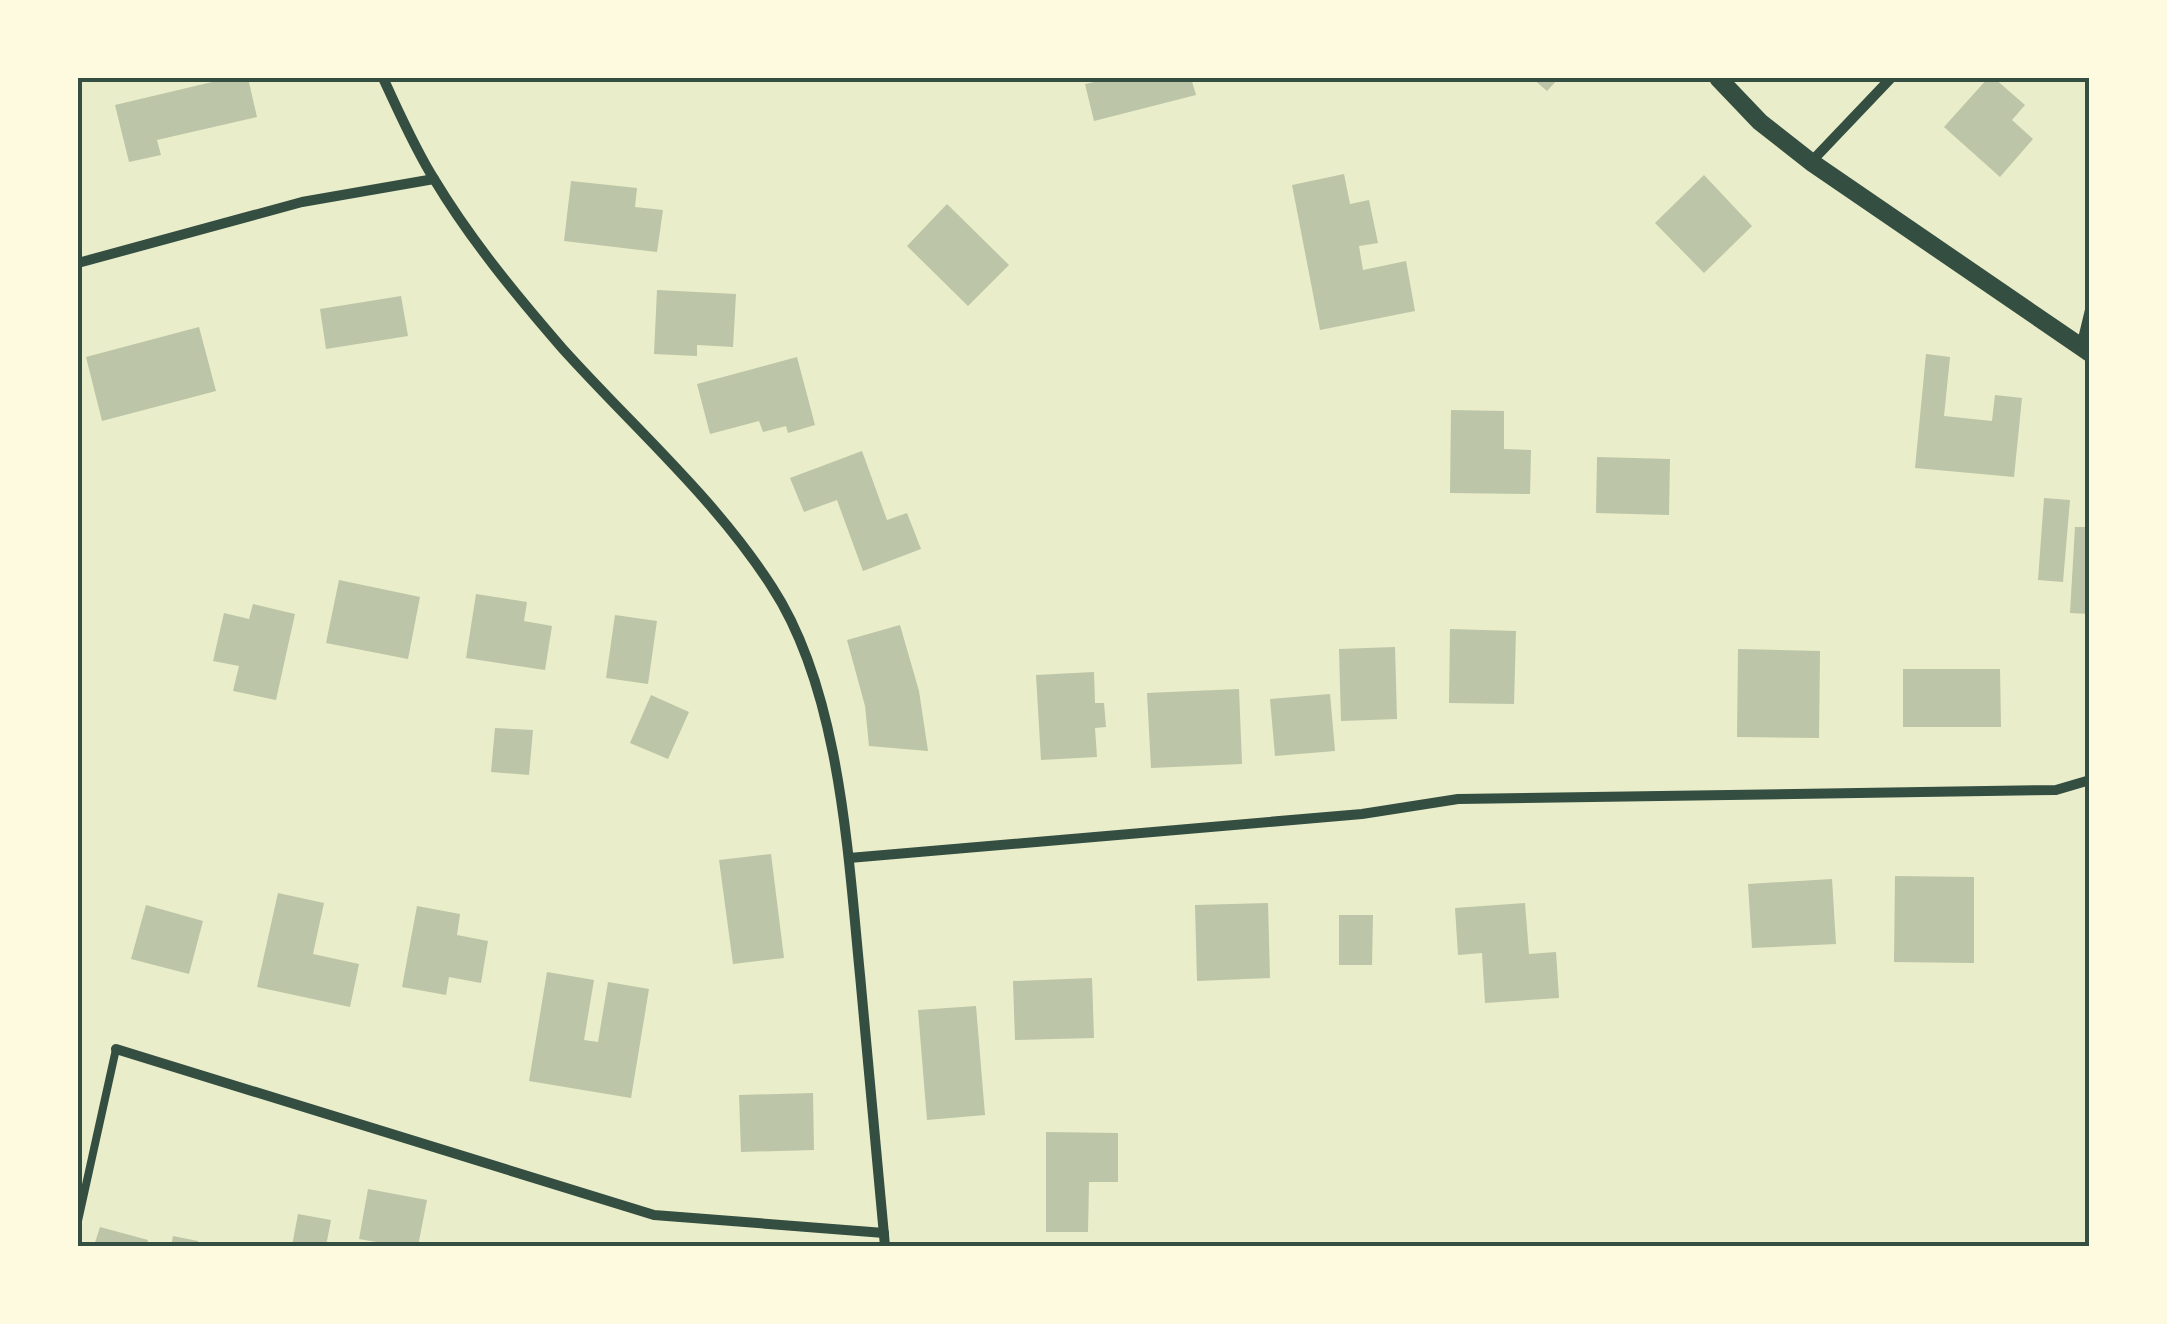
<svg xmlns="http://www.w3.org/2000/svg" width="2167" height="1324" viewBox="0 0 2167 1324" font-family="'Archivo Narrow',sans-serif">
<rect width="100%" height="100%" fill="#e9edc9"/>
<g fill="#bcc5a7">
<path d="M 229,78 L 248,78 L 257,117 L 157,140 L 161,155 L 129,162 L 115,105 Z"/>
<path d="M 1113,78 L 1191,78 L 1196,95 L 1094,121 L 1085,84 Z"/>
<path d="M 1532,78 L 1559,78 L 1547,91 Z"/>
<path d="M 1988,78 L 1994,78 L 2025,105 L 2012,120 L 2033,139 L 2000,177 L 1944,127 Z"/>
<path d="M 1344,174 L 1350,204 L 1369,200 L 1378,243 L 1359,246 L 1363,270 L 1406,261 L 1415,311 L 1320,330 L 1292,185 Z"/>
<path d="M 1704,175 L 1752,226 L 1704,273 L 1655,223 Z"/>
<path d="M 571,181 L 637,188 L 635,207 L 663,210 L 657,252 L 564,241 Z"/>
<path d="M 947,204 L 1009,265 L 968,306 L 907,246 Z"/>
<path d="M 657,290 L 736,294 L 733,347 L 697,345 L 697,356 L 654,354 Z"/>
<path d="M 401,296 L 408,336 L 326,349 L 320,309 Z"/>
<path d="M 199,327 L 216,391 L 102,421 L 86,357 Z"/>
<path d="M 1926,354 L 1950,357 L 1944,416 L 1992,421 L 1995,395 L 2022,398 L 2014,477 L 1915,468 Z"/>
<path d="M 797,357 L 815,425 L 788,433 L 786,426 L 763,432 L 759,421 L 710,434 L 697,384 Z"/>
<path d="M 1451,410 L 1504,411 L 1504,449 L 1531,450 L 1530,494 L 1450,493 Z"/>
<path d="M 862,451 L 887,520 L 907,513 L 921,549 L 863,571 L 837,500 L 804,512 L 790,478 Z"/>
<path d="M 1597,457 L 1670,459 L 1669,515 L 1596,513 Z"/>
<path d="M 2044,498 L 2070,500 L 2063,582 L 2038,580 Z"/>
<path d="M 2075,527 L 2090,527 L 2090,614 L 2070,613 Z"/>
<path d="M 339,580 L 420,597 L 408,659 L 326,643 Z"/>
<path d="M 476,594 L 527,602 L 524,621 L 552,626 L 545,670 L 466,658 Z"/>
<path d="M 253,604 L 295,614 L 276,700 L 233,691 L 239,666 L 213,661 L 224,613 L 249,619 Z"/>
<path d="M 615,615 L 657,621 L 648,684 L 606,678 Z"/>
<path d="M 900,625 L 919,691 L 928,751 L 869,746 L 865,706 L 847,640 Z"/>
<path d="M 1450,629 L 1516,631 L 1514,704 L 1449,703 Z"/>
<path d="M 1395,647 L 1397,719 L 1341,721 L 1339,649 Z"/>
<path d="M 1738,649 L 1820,651 L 1819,738 L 1737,737 Z"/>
<path d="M 1903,669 L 2000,669 L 2001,727 L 1903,727 Z"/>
<path d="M 1094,672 L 1095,703 L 1104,703 L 1106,727 L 1095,728 L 1097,757 L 1041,760 L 1036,675 Z"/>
<path d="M 1239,689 L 1242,764 L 1151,768 L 1147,693 Z"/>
<path d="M 1330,694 L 1335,751 L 1275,756 L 1270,699 Z"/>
<path d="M 651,695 L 689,712 L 668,759 L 630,743 Z"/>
<path d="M 495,728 L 533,730 L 529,775 L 491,772 Z"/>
<path d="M 771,854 L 784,958 L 733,964 L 719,860 Z"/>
<path d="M 1895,876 L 1974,877 L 1974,963 L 1894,962 Z"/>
<path d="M 1832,879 L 1836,944 L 1752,948 L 1748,884 Z"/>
<path d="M 278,893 L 324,903 L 313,954 L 359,964 L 350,1007 L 257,987 Z"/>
<path d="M 1268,903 L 1270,978 L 1197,981 L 1195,905 Z"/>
<path d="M 1525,903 L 1529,954 L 1556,952 L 1559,998 L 1485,1003 L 1482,953 L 1458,955 L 1455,908 Z"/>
<path d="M 146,905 L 203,921 L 189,974 L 131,959 Z"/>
<path d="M 417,906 L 460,914 L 457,935 L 488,941 L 481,983 L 449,977 L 446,995 L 402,987 Z"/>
<path d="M 1339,915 L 1373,915 L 1372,965 L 1339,965 Z"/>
<path d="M 547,972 L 594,980 L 584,1040 L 598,1042 L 608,982 L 649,989 L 631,1098 L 529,1081 Z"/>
<path d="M 1092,978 L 1094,1038 L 1015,1040 L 1013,981 Z"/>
<path d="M 976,1006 L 985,1115 L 927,1120 L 918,1010 Z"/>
<path d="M 813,1093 L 814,1150 L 741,1152 L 739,1095 Z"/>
<path d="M 1046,1132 L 1118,1133 L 1118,1182 L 1089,1182 L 1088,1232 L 1046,1232 Z"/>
<path d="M 368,1189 L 427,1200 L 418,1246 L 399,1246 L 359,1239 Z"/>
<path d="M 298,1214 L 331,1220 L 326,1246 L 292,1246 Z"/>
<path d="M 100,1227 L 148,1240 L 147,1246 L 94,1246 Z"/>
<path d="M 173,1236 L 198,1241 L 197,1246 L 171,1246 Z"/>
</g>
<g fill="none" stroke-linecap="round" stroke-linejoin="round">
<path stroke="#344e41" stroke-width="8" d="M 78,1221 L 116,1049"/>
<g stroke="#344e41" stroke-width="10">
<path d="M 383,78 C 399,112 414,147 434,179 C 470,239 516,295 562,348 C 632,426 715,498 772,587 C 840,691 848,854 860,975 C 868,1065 877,1156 885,1246"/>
<path d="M 1811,162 L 1891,78"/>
<path d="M 78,263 L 302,202 L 434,179"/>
<path d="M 2081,347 L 2090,310"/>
<path d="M 849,858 L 1362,814 L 1458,799 L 2056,790 L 2090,780"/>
<path d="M 116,1049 L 654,1215 L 884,1233"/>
</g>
<path stroke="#344e41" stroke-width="18" d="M 1718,78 L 1760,122 L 1811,162 L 2090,353"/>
</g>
<rect width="2167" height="1324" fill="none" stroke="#fefae0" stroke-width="160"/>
<rect x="80" y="80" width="2007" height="1164" fill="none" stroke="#344e41" stroke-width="4"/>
</svg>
